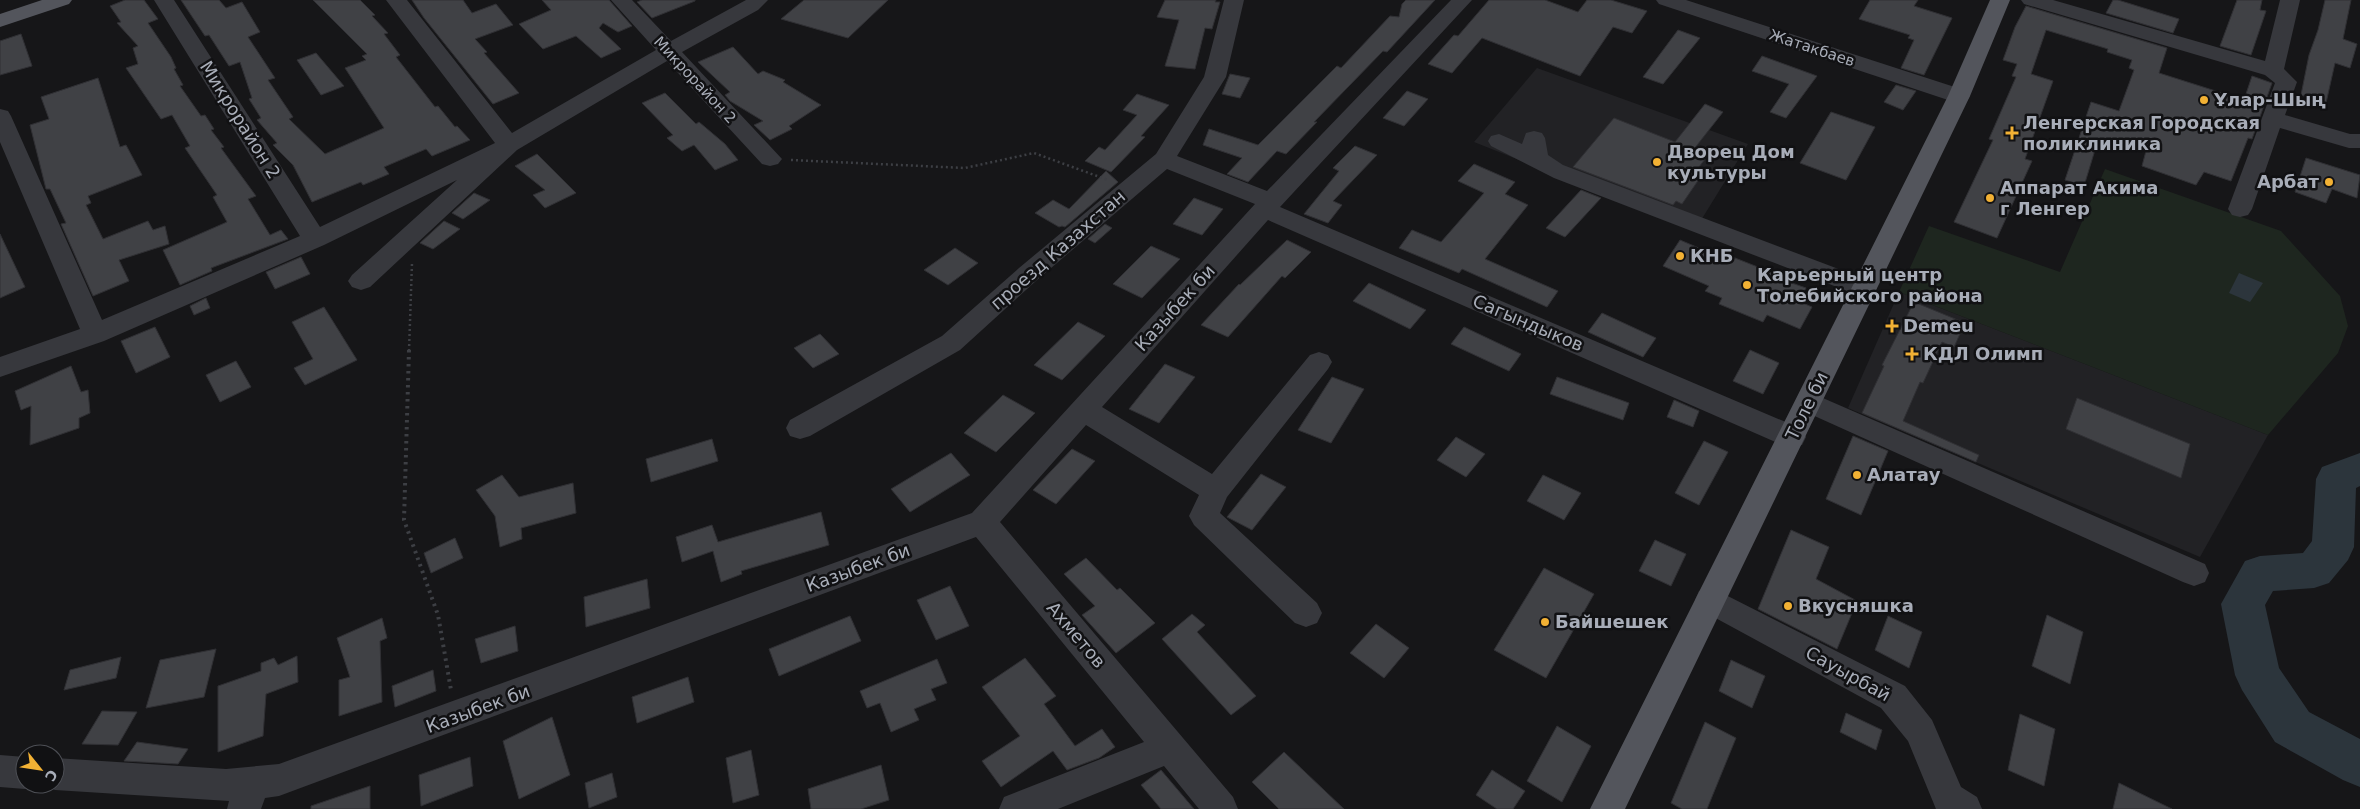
<svg xmlns="http://www.w3.org/2000/svg" width="2360" height="809" viewBox="0 0 2360 809" font-family="'DejaVu Sans',sans-serif">
<rect width="100%" height="100%" fill="#161618"/>
<g fill="#222225">
<path d="M 1537,68 L 1748,144 L 1695,230 L 1474,142 Z"/>
<path d="M 1899,292 L 2268,435 L 2200,557 L 1848,408 Z"/>
</g>
<path fill="#1e261f" d="M 2105,169 L 2281,231 L 2340,296 L 2348,326 L 2338,353 L 2268,435 L 1899,292 L 1929,226 L 2060,272 Z"/>
<path fill="#2c353c" d="M 2239,273 L 2263,283 L 2250,302 L 2229,293 Z"/>
<g fill="none" stroke-linecap="round" stroke-linejoin="round">
<path fill="#2c353c" fill-rule="evenodd" d="M 2360,453 L 2360,486 L 2356,488 L 2354,547 L 2348,560 L 2329,583 L 2314,588 L 2273,591 L 2265,605 L 2279,668 L 2309,712 L 2360,739 L 2360,787 L 2343,780 L 2275,742 L 2242,690 L 2235,675 L 2221,604 L 2245,561 L 2260,556 L 2303,553 L 2312,541 L 2316,479 L 2322,467 Z"/>
</g>
<g fill="#404145" stroke="#303034">
<path d="M 125,0 L 144,0 L 158,19 L 148,23 L 171,57 L 176,68 L 174,69 L 183,85 L 180,86 L 201,116 L 205,115 L 214,129 L 211,130 L 224,147 L 221,148 L 256,196 L 248,199 L 270,235 L 281,230 L 288,239 L 211,268 L 212,271 L 180,285 L 163,250 L 227,222 L 213,197 L 217,195 L 185,148 L 190,146 L 172,115 L 161,119 L 126,68 L 138,64 L 133,48 L 138,46 L 117,23 L 121,22 L 110,6 Z"/>
<path d="M 181,0 L 219,0 L 226,8 L 242,2 L 260,32 L 248,37 L 275,78 L 268,80 L 293,117 L 289,119 L 325,154 L 384,128 L 345,68 L 366,60 L 362,56 L 367,54 L 313,0 L 360,0 L 375,15 L 372,16 L 388,33 L 384,34 L 400,55 L 396,57 L 435,107 L 438,106 L 455,127 L 457,126 L 470,140 L 432,156 L 426,149 L 384,167 L 389,174 L 363,185 L 361,182 L 312,202 L 293,165 L 273,145 L 277,143 L 257,120 L 261,118 L 249,99 L 252,98 L 240,62 L 229,66 L 209,35 L 205,36 Z"/>
<path d="M 412,0 L 463,0 L 472,13 L 496,4 L 513,25 L 475,39 L 487,52 L 484,53 L 519,93 L 493,104 L 424,18 Z"/>
<path d="M 542,0 L 609,0 L 632,26 L 618,32 L 603,23 L 599,28 L 621,49 L 601,58 L 576,36 L 543,49 L 519,24 L 551,10 Z"/>
<path d="M 642,0 L 695,0 L 695,1 L 652,18 L 637,2 Z"/>
<path d="M 804,0 L 888,0 L 848,38 L 781,19 Z"/>
<path d="M 1165,0 L 1216,0 L 1215,2 L 1220,2 L 1212,29 L 1205,28 L 1195,69 L 1165,66 L 1179,20 L 1157,17 Z"/>
<path d="M 1406,0 L 1435,0 L 1387,52 L 1383,51 L 1314,122 L 1317,122 L 1286,154 L 1277,151 L 1248,182 L 1227,174 L 1242,158 L 1203,145 L 1209,129 L 1258,145 L 1337,66 L 1341,68 L 1390,16 L 1399,17 L 1402,4 Z"/>
<path d="M 1489,0 L 1545,0 L 1578,12 L 1587,0 L 1611,0 L 1647,11 L 1632,33 L 1613,27 L 1580,76 L 1482,38 L 1452,73 L 1428,64 L 1454,35 L 1458,36 Z"/>
<path d="M 1870,0 L 1918,0 L 1914,6 L 1952,18 L 1924,75 L 1901,68 L 1914,40 L 1908,38 L 1910,35 L 1859,19 Z"/>
<path d="M 2113,0 L 2118,0 L 2179,19 L 2173,33 L 2106,13 Z"/>
<path d="M 2237,0 L 2262,0 L 2260,10 L 2266,11 L 2251,55 L 2220,46 Z"/>
<path d="M 2325,0 L 2351,0 L 2343,39 L 2357,44 L 2350,68 L 2335,63 L 2326,103 L 2301,95 L 2309,55 L 2318,30 Z"/>
<path d="M 2026,6 L 2167,48 L 2159,73 L 2244,100 L 2252,76 L 2272,83 L 2252,139 L 2248,138 L 2231,181 L 2204,172 L 2196,185 L 2142,166 L 2146,151 L 2110,138 L 2108,143 L 2098,140 L 2084,186 L 2065,180 L 2091,102 L 2119,111 L 2134,70 L 2129,68 L 2132,60 L 2107,52 L 2108,49 L 2046,30 L 2031,74 L 2053,81 L 2025,159 L 2032,161 L 1997,238 L 1954,222 L 1993,140 L 1989,139 L 2016,77 L 2012,76 L 2017,64 L 2003,60 L 2015,27 Z"/>
<path d="M 1678,30 L 1700,38 L 1663,84 L 1643,77 Z"/>
<path d="M 21,34 L 32,66 L 0,75 L 0,41 Z"/>
<path d="M 733,47 L 758,74 L 763,71 L 785,80 L 783,82 L 821,105 L 789,126 L 792,129 L 770,140 L 754,125 L 763,121 L 730,101 L 725,95 L 730,92 L 698,62 Z"/>
<path d="M 316,53 L 344,86 L 321,95 L 297,60 Z"/>
<path d="M 1762,56 L 1817,76 L 1786,118 L 1770,112 L 1789,84 L 1752,71 Z"/>
<path d="M 1230,74 L 1250,78 L 1240,98 L 1222,94 Z"/>
<path d="M 98,78 L 120,147 L 126,145 L 142,175 L 88,196 L 91,203 L 86,205 L 103,239 L 148,221 L 153,230 L 165,226 L 169,244 L 119,260 L 129,281 L 93,296 L 61,224 L 66,223 L 50,189 L 46,189 L 30,125 L 49,119 L 41,97 Z"/>
<path d="M 1896,85 L 1916,91 L 1903,110 L 1884,102 Z"/>
<path d="M 1407,91 L 1428,99 L 1404,126 L 1383,118 Z"/>
<path d="M 665,93 L 696,124 L 699,122 L 725,144 L 738,160 L 715,170 L 694,145 L 682,151 L 667,138 L 673,135 L 642,103 Z"/>
<path d="M 1137,94 L 1169,105 L 1141,136 L 1145,137 L 1111,172 L 1085,161 L 1099,147 L 1105,150 L 1137,115 L 1123,110 Z"/>
<path d="M 1705,104 L 1723,112 L 1694,149 L 1708,155 L 1699,167 L 1706,169 L 1682,204 L 1676,201 L 1673,205 L 1573,167 L 1614,118 L 1675,142 Z"/>
<path d="M 1831,112 L 1875,127 L 1846,180 L 1800,163 Z"/>
<path d="M 1355,146 L 1377,155 L 1333,201 L 1342,205 L 1328,223 L 1304,214 L 1339,171 L 1333,168 Z"/>
<path d="M 537,154 L 576,193 L 545,208 L 533,195 L 545,190 L 515,166 Z"/>
<path d="M 2306,158 L 2360,175 L 2357,198 L 2332,189 L 2326,203 L 2295,192 Z"/>
<path d="M 1474,164 L 1515,182 L 1505,194 L 1528,205 L 1485,259 L 1558,291 L 1547,307 L 1462,269 L 1459,273 L 1399,248 L 1412,230 L 1441,242 L 1484,193 L 1458,181 Z"/>
<path d="M 1106,171 L 1118,182 L 1065,227 L 1062,226 L 1059,227 L 1035,213 L 1053,200 L 1069,209 Z"/>
<path d="M 1581,190 L 1601,198 L 1565,237 L 1546,228 Z"/>
<path d="M 474,193 L 490,200 L 463,219 L 452,213 Z"/>
<path d="M 1194,198 L 1223,209 L 1202,235 L 1173,224 Z"/>
<path d="M 444,221 L 460,229 L 433,249 L 420,243 Z"/>
<path d="M 1105,224 L 1112,228 L 1095,243 L 1088,239 Z"/>
<path d="M 0,234 L 25,287 L 0,298 Z"/>
<path d="M 1287,240 L 1311,252 L 1285,278 L 1282,276 L 1228,337 L 1201,325 L 1239,284 L 1240,285 Z"/>
<path d="M 1680,240 L 1727,260 L 1730,256 L 1788,279 L 1786,281 L 1806,288 L 1798,301 L 1812,307 L 1800,329 L 1767,315 L 1763,322 L 1719,304 L 1722,298 L 1705,291 L 1709,286 L 1663,266 Z"/>
<path d="M 1151,246 L 1180,259 L 1142,298 L 1113,284 Z"/>
<path d="M 955,248 L 978,263 L 948,285 L 924,270 Z"/>
<path d="M 301,257 L 310,274 L 275,289 L 266,272 Z"/>
<path d="M 1369,283 L 1426,310 L 1410,329 L 1353,301 Z"/>
<path d="M 206,298 L 210,308 L 194,315 L 190,306 Z"/>
<path d="M 1914,302 L 1965,323 L 1954,347 L 1942,342 L 1923,383 L 1920,382 L 1903,421 L 1979,455 L 1976,462 L 1862,413 L 1884,366 L 1882,365 Z"/>
<path d="M 324,307 L 357,360 L 305,385 L 294,368 L 313,359 L 292,322 Z"/>
<path d="M 1602,313 L 1656,338 L 1643,357 L 1588,332 Z"/>
<path d="M 1078,322 L 1105,336 L 1062,380 L 1034,365 Z"/>
<path d="M 155,327 L 170,357 L 136,373 L 121,341 Z"/>
<path d="M 1464,327 L 1521,354 L 1509,371 L 1451,344 Z"/>
<path d="M 820,334 L 839,354 L 813,368 L 794,348 Z"/>
<path d="M 1750,350 L 1779,363 L 1763,394 L 1733,381 Z"/>
<path d="M 236,361 L 251,387 L 220,402 L 206,375 Z"/>
<path d="M 1165,364 L 1195,377 L 1159,423 L 1129,409 Z"/>
<path d="M 71,366 L 81,392 L 88,390 L 90,413 L 79,418 L 79,428 L 30,445 L 31,406 L 21,410 L 15,391 Z"/>
<path d="M 1332,377 L 1364,389 L 1331,443 L 1298,430 Z"/>
<path d="M 1557,377 L 1629,403 L 1623,420 L 1550,394 Z"/>
<path d="M 1003,395 L 1035,413 L 996,452 L 964,433 Z"/>
<path d="M 2077,398 L 2190,444 L 2181,478 L 2066,429 Z"/>
<path d="M 1674,400 L 1699,411 L 1693,427 L 1667,417 Z"/>
<path d="M 1853,436 L 1888,451 L 1861,515 L 1826,499 Z"/>
<path d="M 1456,437 L 1485,454 L 1466,477 L 1437,460 Z"/>
<path d="M 712,439 L 718,461 L 651,482 L 646,459 Z"/>
<path d="M 1704,441 L 1728,452 L 1699,505 L 1675,493 Z"/>
<path d="M 1072,449 L 1095,461 L 1056,504 L 1033,490 Z"/>
<path d="M 951,453 L 970,475 L 910,512 L 891,489 Z"/>
<path d="M 1261,474 L 1286,487 L 1252,530 L 1227,517 Z"/>
<path d="M 502,475 L 519,497 L 573,483 L 576,513 L 521,528 L 522,539 L 500,547 L 495,516 L 476,490 Z"/>
<path d="M 1543,475 L 1581,493 L 1564,520 L 1527,501 Z"/>
<path d="M 821,512 L 829,545 L 741,571 L 742,574 L 721,582 L 713,551 L 682,562 L 676,537 L 712,525 L 718,542 Z"/>
<path d="M 1791,530 L 1829,547 L 1816,579 L 1857,601 L 1837,649 L 1758,609 Z"/>
<path d="M 455,538 L 463,558 L 431,573 L 424,553 Z"/>
<path d="M 1655,540 L 1686,554 L 1671,586 L 1639,571 Z"/>
<path d="M 1086,558 L 1117,590 L 1120,588 L 1155,623 L 1116,653 L 1082,615 L 1095,606 L 1064,574 Z"/>
<path d="M 1544,568 L 1594,594 L 1546,678 L 1494,650 Z"/>
<path d="M 647,579 L 650,608 L 586,627 L 584,597 Z"/>
<path d="M 950,586 L 969,626 L 936,640 L 917,600 Z"/>
<path d="M 1192,614 L 1205,625 L 1197,632 L 1256,696 L 1231,715 L 1162,639 Z"/>
<path d="M 2047,615 L 2083,632 L 2070,684 L 2032,666 Z"/>
<path d="M 850,616 L 861,641 L 779,676 L 769,649 Z"/>
<path d="M 1888,616 L 1922,632 L 1909,668 L 1875,650 Z"/>
<path d="M 382,618 L 387,638 L 380,641 L 382,702 L 339,716 L 339,680 L 350,677 L 337,638 Z"/>
<path d="M 1376,624 L 1409,648 L 1384,678 L 1350,653 Z"/>
<path d="M 515,626 L 518,651 L 481,663 L 475,639 Z"/>
<path d="M 216,649 L 204,697 L 146,708 L 160,660 Z"/>
<path d="M 297,656 L 298,682 L 266,694 L 263,736 L 218,752 L 218,686 L 261,671 L 261,663 L 274,658 L 278,665 Z"/>
<path d="M 121,657 L 116,678 L 64,690 L 70,670 Z"/>
<path d="M 1025,658 L 1056,696 L 1044,704 L 1075,746 L 1102,729 L 1115,747 L 1099,758 L 1067,770 L 1053,751 L 1001,787 L 982,761 L 1020,736 L 982,687 Z"/>
<path d="M 937,659 L 947,683 L 931,689 L 936,700 L 914,709 L 919,720 L 891,732 L 880,703 L 867,708 L 860,691 Z"/>
<path d="M 1731,660 L 1765,676 L 1752,708 L 1719,691 Z"/>
<path d="M 433,670 L 436,691 L 395,707 L 392,686 Z"/>
<path d="M 688,677 L 694,702 L 637,723 L 632,697 Z"/>
<path d="M 102,711 L 137,712 L 118,745 L 82,744 Z"/>
<path d="M 1846,713 L 1882,730 L 1876,750 L 1840,732 Z"/>
<path d="M 2020,714 L 2055,729 L 2044,786 L 2008,770 Z"/>
<path d="M 552,717 L 570,775 L 519,799 L 503,741 Z"/>
<path d="M 1705,722 L 1736,738 L 1707,809 L 1682,809 L 1671,803 Z"/>
<path d="M 1557,726 L 1591,746 L 1562,802 L 1527,781 Z"/>
<path d="M 137,742 L 188,749 L 178,764 L 124,761 Z"/>
<path d="M 751,750 L 759,795 L 733,803 L 726,758 Z"/>
<path d="M 1284,752 L 1344,809 L 1279,809 L 1252,782 Z"/>
<path d="M 470,757 L 473,786 L 421,806 L 419,775 Z"/>
<path d="M 881,765 L 889,800 L 861,809 L 811,809 L 808,789 Z"/>
<path d="M 1161,770 L 1194,809 L 1161,809 L 1141,785 Z"/>
<path d="M 1492,770 L 1525,791 L 1513,809 L 1497,809 L 1476,795 Z"/>
<path d="M 612,773 L 617,797 L 589,808 L 585,783 Z"/>
<path d="M 2119,783 L 2172,809 L 2113,809 Z"/>
<path d="M 370,786 L 370,809 L 311,809 L 311,806 Z"/>
</g>
<g fill="none" stroke-linecap="round" stroke-linejoin="round">
<g stroke="#3d3f44" stroke-width="2.5" stroke-dasharray="2 3" stroke-linecap="butt">
<path d="M 791,160 L 965,168 L 1034,153 L 1108,180"/>
<path d="M 409,351 L 412,263"/>
</g>
<path stroke="#3d3f44" stroke-width="4" stroke-dasharray="2.5 4.5" stroke-linecap="butt" d="M 409,350 L 404,520 L 438,615 L 451,690"/>
<g fill="#37383d" fill-rule="evenodd">
<path d="M 154,0 L 174,0 L 320,227 L 495,143 L 386,0 L 407,0 L 512,133 L 656,50 L 611,0 L 632,0 L 671,41 L 746,0 L 768,0 L 758,10 L 682,52 L 782,159 L 778,164 L 770,166 L 762,164 L 667,61 L 517,150 L 370,287 L 361,290 L 352,287 L 348,281 L 352,275 L 457,180 L 324,245 L 104,341 L 0,377 L 0,357 L 80,329 L 0,142 L 0,109 L 8,111 L 11,116 L 102,320 L 300,236 Z"/>
<path d="M 1224,0 L 1244,0 L 1226,77 L 1177,156 L 1267,191 L 1451,0 L 1472,0 L 1280,207 L 1802,429 L 1806,437 L 1802,445 L 1792,448 L 1782,445 L 1268,220 L 1102,407 L 1212,474 L 1310,355 L 1319,352 L 1328,355 L 1332,362 L 1328,369 L 1227,497 L 1220,513 L 1317,603 L 1322,613 L 1317,623 L 1306,627 L 1295,623 L 1194,525 L 1189,516 L 1199,495 L 1086,425 L 1000,522 L 1233,797 L 1238,809 L 1199,809 L 1164,766 L 1058,809 L 999,809 L 1004,797 L 1144,742 L 976,537 L 279,796 L 265,798 L 261,809 L 227,809 L 229,801 L 55,790 L 43,785 L 55,784 L 55,758 L 226,769 L 279,764 L 972,513 L 1255,204 L 1167,169 L 1037,280 L 960,350 L 810,436 L 800,439 L 790,436 L 786,428 L 790,420 L 942,336 L 1019,268 L 1156,154 L 1204,77 Z"/>
<path d="M 1656,0 L 1686,0 L 1967,91 L 1970,96 L 1967,101 L 1959,103 L 1951,101 L 1659,4 Z"/>
<path d="M 2021,0 L 2053,0 L 2265,61 L 2280,0 L 2300,0 L 2284,69 L 2297,82 L 2285,115 L 2350,134 L 2360,134 L 2360,148 L 2349,148 L 2280,128 L 2252,209 L 2248,215 L 2240,217 L 2232,215 L 2228,209 L 2275,83 L 2265,75 L 2024,4 Z"/>
<path d="M 1534,131 L 1542,133 L 1545,138 L 1548,155 L 1563,165 L 1873,282 L 1877,288 L 1873,294 L 1864,297 L 1855,294 L 1554,178 L 1491,146 L 1488,141 L 1491,136 L 1499,134 L 1522,144 L 1526,133 Z"/>
<path d="M 1809,392 L 2205,564 L 2209,573 L 2205,582 L 2194,586 L 2183,582 L 1799,409 L 1795,402 L 1799,395 Z"/>
<path d="M 1710,587 L 1905,686 L 1932,720 L 1961,787 L 1977,797 L 1982,809 L 1936,809 L 1908,741 L 1881,708 L 1699,609 L 1695,600 L 1699,591 Z"/>
<path d="M 0,755 L 25,757 L 25,784 L 37,784 L 25,789 L 0,787 Z"/>
</g>
<g fill="#53555c" fill-rule="evenodd">
<path d="M 42,0 L 72,0 L 69,4 L 0,27 L 0,14 Z"/>
<path d="M 1990,0 L 2010,0 L 1970,96 L 1625,809 L 1590,809 L 1948,96 Z"/>
</g>
</g>
<g fill="#f2b134" stroke="#111113" stroke-width="2">
<circle cx="2204" cy="100" r="5"/>
<path d="M2009.5 125.5h5v5h5v5h-5v5h-5v-5h-5v-5h5z"/>
<circle cx="1657" cy="162" r="5"/>
<circle cx="2329" cy="182" r="5"/>
<circle cx="1990" cy="198" r="5"/>
<circle cx="1680" cy="256" r="5"/>
<circle cx="1747" cy="285" r="5"/>
<path d="M1889.5 318.5h5v5h5v5h-5v5h-5v-5h-5v-5h5z"/>
<path d="M1909.5 346.5h5v5h5v5h-5v5h-5v-5h-5v-5h5z"/>
<circle cx="1857" cy="475" r="5"/>
<circle cx="1788" cy="606" r="5"/>
<circle cx="1545" cy="622" r="5"/>
</g>
<g text-anchor="middle" stroke-width="5" stroke-linejoin="round" paint-order="stroke">
<g font-size="15" fill="#a8adb8" stroke="#111113">
<text transform="translate(1812 48) rotate(18)" y="5">Жатакбаев</text>
<text transform="translate(695 80) rotate(47)" y="5">Микрорайон 2</text>
</g>
<g font-size="18" font-weight="bold" fill="#a8adb8" stroke="#111113" text-anchor="start">
<text x="2214" y="106">Ұлар-Шың</text>
<text x="2023" y="129">Ленгерская Городская<tspan x="2023" dy="21">поликлиника</tspan></text>
<text x="1667" y="158">Дворец Дом<tspan x="1667" dy="21">культуры</tspan></text>
<text x="2319" y="188" text-anchor="end">Арбат</text>
<text x="2000" y="194">Аппарат Акима<tspan x="2000" dy="21">г Ленгер</tspan></text>
<text x="1690" y="262">КНБ</text>
<text x="1757" y="281">Карьерный центр<tspan x="1757" dy="21">Толебийского района</tspan></text>
<text x="1903" y="332">Demeu</text>
<text x="1923" y="360">КДЛ Олимп</text>
<text x="1867" y="481">Алатау</text>
<text x="1798" y="612">Вкусняшка</text>
<text x="1555" y="628">Байшешек</text>
</g>
<g font-size="18" fill="#a8adb8" stroke="#111113">
<text transform="translate(240 120) rotate(58)" y="6">Микрорайон 2</text>
<text transform="translate(1058 250) rotate(-41)" y="6">проезд Казахстан</text>
<text transform="translate(1175 308) rotate(-48)" y="6">Казыбек би</text>
<text transform="translate(1528 323) rotate(23)" y="6">Сагындыков</text>
<text transform="translate(1807 406) rotate(-64)" y="6">Толе би</text>
<text transform="translate(858 568) rotate(-20)" y="6">Казыбек би</text>
<text transform="translate(1076 635) rotate(50)" y="6">Ахметов</text>
<text transform="translate(1848 674) rotate(29)" y="6">Сауырбай</text>
<text transform="translate(478 709) rotate(-20)" y="6">Казыбек би</text>
</g>
</g>
<g transform="translate(40 769) rotate(120)"><circle r="24" fill="#111113" stroke="#4d4f55"/>
<path d="M0-4L9 19L0 12L-9 19Z" fill="#f2b134"/>
<text y="-8" font-size="14" font-weight="bold" text-anchor="middle" fill="#a8adb8">С</text>
</g>
</svg>
